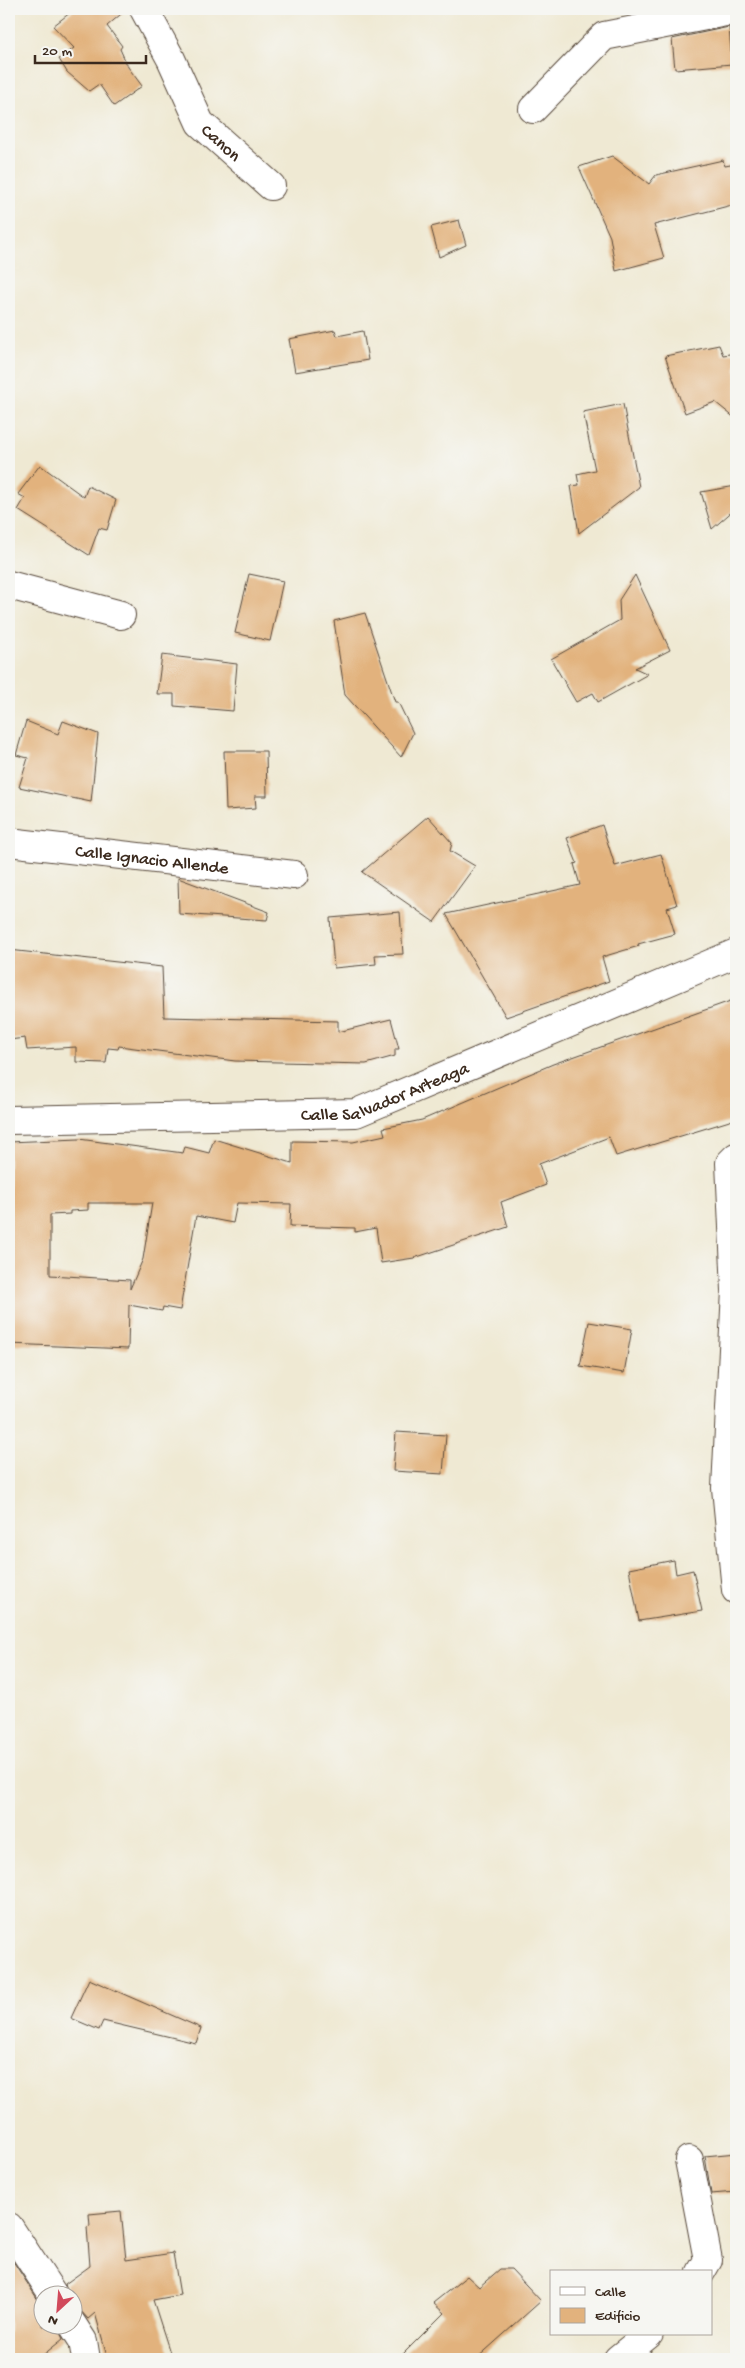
<svg xmlns="http://www.w3.org/2000/svg" width="745" height="2368" viewBox="0 0 745 2368" font-family="'Gochi Hand',sans-serif">
<rect width="100%" height="100%" fill="#f6f6f2"/>
<filter id="ink" filterUnits="userSpaceOnUse"><feTurbulence type="fractalNoise" baseFrequency=".02" numOctaves="2"/><feDisplacementMap in="SourceGraphic" scale="10" xChannelSelector="R" yChannelSelector="G"/><feConvolveMatrix kernelMatrix="1 2 1 2 8 2 1 2 1" color-interpolation-filters="sRGB"/></filter>
<filter id="wash" filterUnits="userSpaceOnUse"><feTurbulence type="fractalNoise" baseFrequency=".0096" numOctaves="4" result="noise"/><feDisplacementMap in="SourceGraphic" scale="20" xChannelSelector="R" yChannelSelector="G"/><feGaussianBlur stdDeviation="1.12" result="paint"/><feColorMatrix in="noise" values="0 0 0 0 0 0 0 0 0 0 0 0 0 0 0 0 0 1.4 0 .05"/><feComposite in="paint" operator="in"/></filter>
<g filter="url(#wash)">
<rect width="100%" height="100%" fill="#efe9d3"/>
<g id="blocks">
<g fill="#e2b27d" fill-rule="evenodd">
<path d="M 75,9 L 127,9 L 107,26 L 122,46 L 120,49 L 128,67 L 142,86 L 114,106 L 99,84 L 89,91 L 67,72 L 59,59 L 74,48 L 53,26 Z"/>
<path d="M 729,27 L 732,64 L 675,69 L 672,39 Z"/>
<path d="M 612,156 L 649,184 L 656,175 L 723,160 L 725,166 L 736,164 L 736,204 L 654,225 L 664,258 L 616,271 L 610,237 L 579,167 Z"/>
<path d="M 459,220 L 466,245 L 439,257 L 431,227 Z"/>
<path d="M 335,330 L 337,336 L 363,331 L 368,360 L 295,372 L 289,339 Z"/>
<path d="M 719,345 L 723,355 L 736,353 L 736,419 L 715,402 L 685,413 L 665,356 Z"/>
<path d="M 623,404 L 639,487 L 579,533 L 571,486 L 579,485 L 577,474 L 595,470 L 583,412 Z"/>
<path d="M 40,465 L 84,497 L 88,486 L 116,500 L 107,530 L 99,528 L 89,555 L 18,510 L 25,498 L 18,494 Z"/>
<path d="M 736,486 L 736,508 L 712,529 L 701,492 Z"/>
<path d="M 249,574 L 283,581 L 270,641 L 235,633 Z"/>
<path d="M 635,575 L 670,650 L 635,668 L 648,674 L 598,702 L 593,693 L 576,702 L 551,659 L 620,620 L 619,600 Z"/>
<path d="M 365,613 L 395,702 L 398,702 L 413,733 L 401,757 L 345,695 L 334,621 Z"/>
<path d="M 162,655 L 237,664 L 233,711 L 174,706 L 174,694 L 157,694 Z"/>
<path d="M 26,721 L 58,734 L 63,721 L 98,734 L 91,802 L 19,787 L 28,758 L 16,755 Z"/>
<path d="M 224,751 L 266,751 L 267,796 L 255,796 L 256,808 L 226,810 Z"/>
<path d="M 428,816 L 452,843 L 450,851 L 475,866 L 434,922 L 362,872 Z"/>
<path d="M 602,825 L 615,866 L 661,854 L 677,905 L 667,908 L 675,934 L 638,944 L 639,946 L 602,957 L 609,981 L 506,1017 L 446,914 L 580,885 L 574,864 L 577,863 L 567,838 Z"/>
<path d="M 178,878 L 269,912 L 267,920 L 179,914 Z"/>
<path d="M 400,912 L 403,954 L 375,955 L 376,964 L 334,968 L 330,918 Z"/>
<path d="M 9,950 L 162,967 L 164,1017 L 338,1021 L 338,1032 L 391,1019 L 399,1049 L 395,1049 L 395,1056 L 366,1064 L 235,1061 L 119,1046 L 118,1049 L 108,1048 L 106,1063 L 76,1062 L 76,1047 L 27,1050 L 25,1038 L 9,1040 Z"/>
<path d="M 736,999 L 736,1119 L 616,1156 L 609,1137 L 539,1164 L 546,1185 L 501,1202 L 508,1227 L 414,1258 L 381,1263 L 376,1228 L 355,1232 L 355,1228 L 290,1226 L 291,1204 L 237,1203 L 233,1223 L 196,1216 L 180,1310 L 163,1307 L 162,1311 L 129,1305 L 128,1349 L 9,1344 L 9,1142 L 79,1139 L 183,1153 L 185,1147 L 209,1153 L 214,1139 L 292,1163 L 292,1141 L 353,1142 L 385,1135 L 383,1128 L 422,1120 L 553,1064 ZM 88,1203 L 152,1203 L 143,1259 L 130,1289 L 130,1280 L 50,1275 L 50,1215 L 70,1214 L 70,1211 L 88,1210 Z"/>
<path d="M 589,1322 L 632,1329 L 624,1373 L 580,1366 Z"/>
<path d="M 396,1432 L 446,1435 L 443,1474 L 393,1471 Z"/>
<path d="M 674,1560 L 676,1574 L 693,1570 L 702,1611 L 639,1621 L 629,1569 Z"/>
<path d="M 89,1979 L 201,2028 L 196,2043 L 103,2021 L 99,2030 L 71,2018 Z"/>
<path d="M 736,2153 L 736,2192 L 711,2194 L 705,2156 Z"/>
<path d="M 121,2211 L 126,2260 L 173,2253 L 180,2295 L 153,2300 L 172,2359 L 108,2359 L 95,2313 L 88,2319 L 80,2310 L 72,2309 L 72,2296 L 70,2296 L 65,2284 L 90,2266 L 87,2227 L 90,2226 L 89,2214 Z"/>
<path d="M 9,2255 L 42,2306 L 42,2326 L 57,2326 L 63,2339 L 38,2359 L 9,2359 Z"/>
<path d="M 500,2269 L 511,2269 L 541,2301 L 476,2359 L 398,2359 L 444,2313 L 433,2303 L 467,2276 L 479,2287 Z"/>
</g>
</g>
</g>
<g filter="url(#ink)">
<use href="#blocks" fill-opacity="0" stroke="#564739" stroke-width="1"/>
<g fill="none" stroke-linecap="round" stroke-linejoin="round">
<defs>
<g id="minor">
<path id="s1" d="M 144,9 L 171,59 L 200,123 L 271,186"/>
<path d="M 533,109 L 604,36 L 736,10"/>
<path d="M 9,585 L 121,615"/>
<path id="s2" d="M 9,842 L 294,875"/>
<path id="s3" d="M 9,1120 L 356,1113 L 736,953"/>
<path d="M 736,1157 L 730,1163 L 736,1290 L 726,1488 L 736,1590"/>
<path d="M 689,2160 L 708,2260 L 701,2272"/>
<path d="M 9,2227 L 54,2296"/>
<path d="M 72,2324 L 83,2341 L 86,2359"/>
<path d="M 618,2359 L 649,2334"/>
</g>
</defs>
<use href="#minor" stroke="#564739" stroke-width="30"/>
<use href="#minor" stroke="#fff" stroke-width="28"/>
</g>
</g>
<g text-anchor="middle" stroke-width="4.5" stroke-linejoin="round" paint-order="stroke">
<g font-size="18" fill="#3b2a1e" stroke="#f6f6f2">
<text dy="6" stroke="none"><textPath href="#s1" startOffset="156">Canon</textPath></text>
<text dy="6" stroke="none"><textPath href="#s2" startOffset="144">Calle Ignacio Allende</textPath></text>
<text dy="6" stroke="none"><textPath href="#s3" startOffset="380">Calle Salvador Arteaga</textPath></text>
</g>
</g>
<rect width="745" height="2368" fill="none" stroke="#f6f6f2" stroke-width="30"/>
<rect x="550" y="2270" width="162" height="65" fill="#f6f6f2" stroke="#aba49d"/>
<rect x="560" y="2287" width="25" height="8" fill="#ffffff" stroke="#aba49d"/>
<text x="595" y="2296" font-size="15" fill="#3b2a1e">Calle</text>
<rect x="560" y="2308" width="25" height="15" fill="#e2b27d" stroke="#aba49d"/>
<text x="595" y="2320" font-size="15" fill="#3b2a1e">Edificio</text>
<g transform="translate(58 2310) rotate(206)"><circle r="24" fill="#f6f6f2" stroke="#aba49d"/>
<path d="M0-4L9 19L0 12L-9 19Z" fill="#d1495b"/>
<text y="-8" font-size="14" font-weight="bold" text-anchor="middle" fill="#3b2a1e">N</text>
</g>
<path d="M35 55v8h111v-8" fill="none" stroke="#3b2a1e" stroke-width="2.5"/>
<text x="42" y="55" font-size="15" fill="#3b2a1e" stroke="#f6f6f2" stroke-width="4" paint-order="stroke">20 m</text>
</svg>
